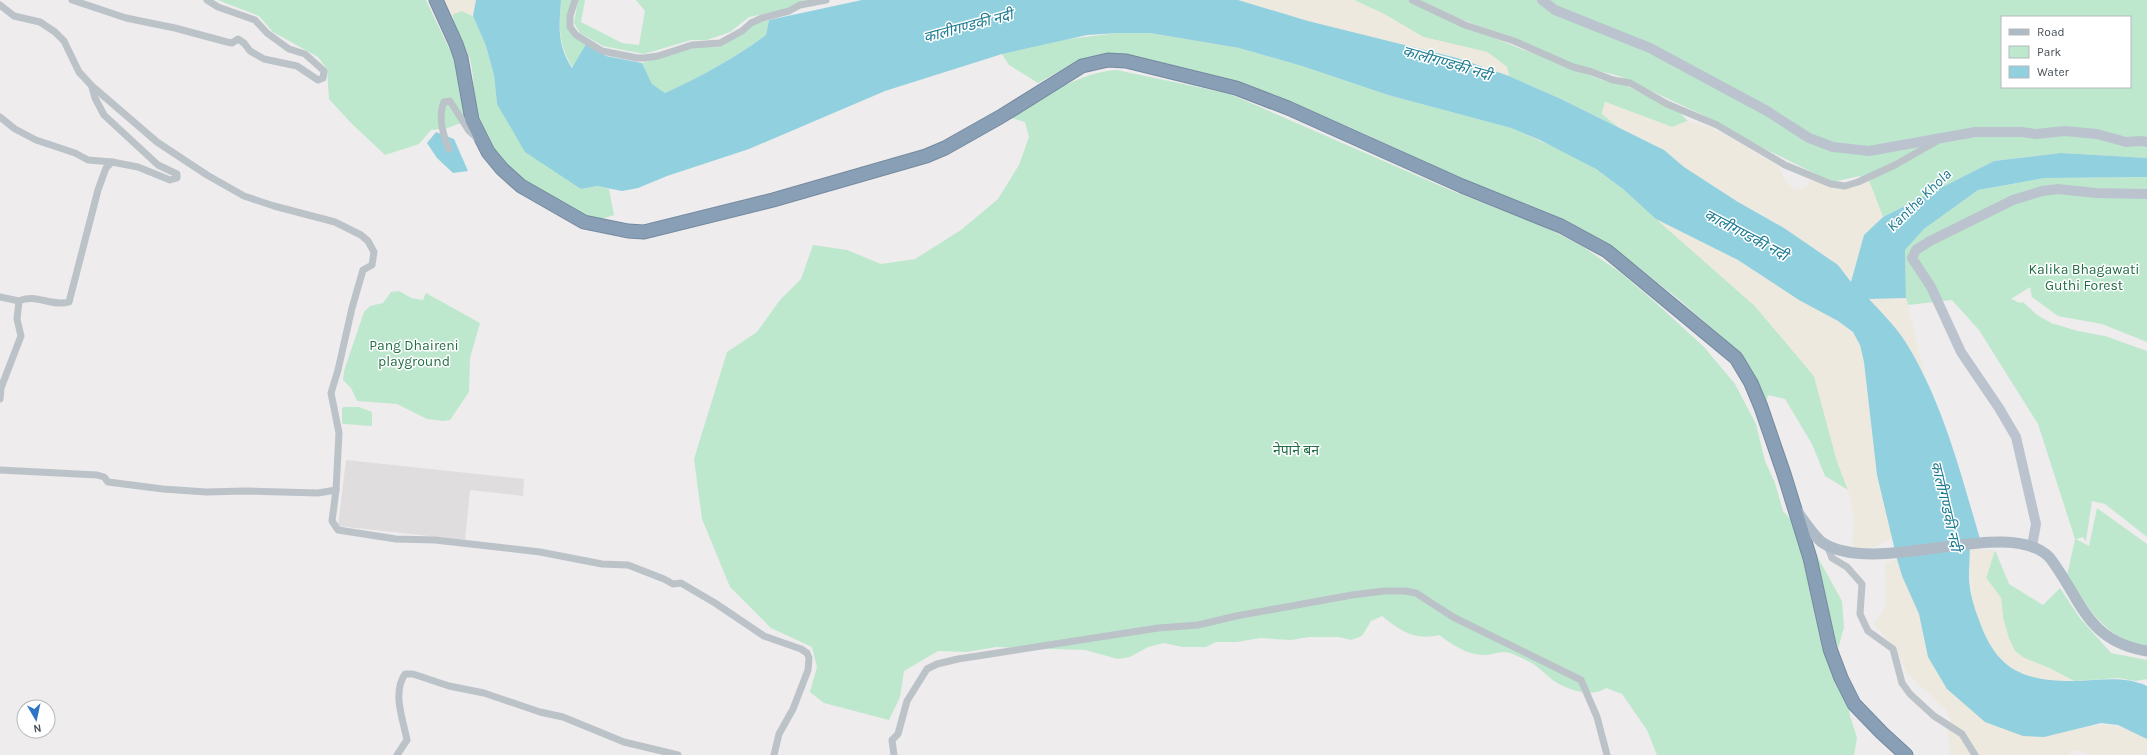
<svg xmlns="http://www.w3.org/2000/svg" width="2147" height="755" viewBox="0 0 2147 755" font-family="Karla,'Noto Sans Devanagari',sans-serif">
<rect width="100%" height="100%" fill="#eeecec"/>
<path fill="#dfdddd" d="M 346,460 L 524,479 L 523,496 L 470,490 L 465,540 L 338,526 Z"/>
<g fill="#bee8ce" fill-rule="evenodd">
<path d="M 218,0 L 426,0 L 454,59 L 466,121 L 448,128 L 431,130 L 419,144 L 385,155 L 350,122 L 329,99 L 327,69 L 318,57 L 273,32 L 259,16 Z"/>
<path d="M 561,0 L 573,0 L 567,26 L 586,44 L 573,68 C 558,45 559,27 561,0 Z"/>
<path d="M 578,0 L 585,0 L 581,22 L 622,43 L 639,45 L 645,11 L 636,0 L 806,0 L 780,11 L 749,17 L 730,32 L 707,40 L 691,40 L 644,54 L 603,46 L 580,33 L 574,23 Z"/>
<path d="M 1354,0 L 1407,0 L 1434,14 L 1514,46 L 1602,80 L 1623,84 L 1680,113 L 1688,121 L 1672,127 L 1605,102 L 1602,114 L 1620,128 L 1561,99 L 1509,76 L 1507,67 L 1487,52 L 1423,37 L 1384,14 Z"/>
<path d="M 1417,0 L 2147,0 L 2147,158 L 2061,153 L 1994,161 L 1883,217 L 1869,181 L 1860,176 L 1832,182 L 1759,146 L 1705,116 L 1619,76 L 1569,63 L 1543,50 L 1442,12 ZM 2002,17 L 2130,17 L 2130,87 L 2002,87 Z"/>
<path d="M 462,11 L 473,16 L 486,46 L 494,75 L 497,104 L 581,189 L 597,186 L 609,189 L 614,215 L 595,221 C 554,199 495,173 480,125 C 473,104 475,80 470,59 C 465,43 452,31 453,14 Z"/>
<path d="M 769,20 L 766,35 C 735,58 700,77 665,93 L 652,84 L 642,63 L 693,47 L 718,47 L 754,24 Z"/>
<path d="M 1118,33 L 1150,33 L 1239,48 L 1302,66 L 1388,95 L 1511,128 L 1566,152 L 1596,169 L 1623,189 L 1755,306 L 1814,376 L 1837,461 L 1848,490 L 1825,476 L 1812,444 L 1785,399 L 1768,395 L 1765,408 L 1757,381 L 1738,351 L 1676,297 L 1609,245 L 1564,219 L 1478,186 L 1367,135 L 1273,94 L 1225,78 L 1141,58 L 1097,56 L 1069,66 L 1038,83 L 1009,65 L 1002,54 L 1060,40 Z"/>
<path d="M 1117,70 L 1230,94 L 1450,190 L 1543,226 L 1582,246 L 1621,273 L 1656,303 L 1704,347 L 1735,384 L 1756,424 L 1765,461 L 1775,483 L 1783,511 L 1807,538 L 1842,601 L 1844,627 L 1838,649 L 1850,716 L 1857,738 L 1854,755 L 1657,755 L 1647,730 L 1622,694 L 1606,688 C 1593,698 1567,690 1554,681 C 1546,675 1539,667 1530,662 C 1524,659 1517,656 1510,653 C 1502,650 1495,654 1486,655 C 1468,656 1453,645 1439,635 C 1415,641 1400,631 1382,616 L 1371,621 L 1362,636 L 1351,640 L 1339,637 L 1309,637 L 1291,640 L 1260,638 L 1237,642 L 1216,642 L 1206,647 L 1182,647 L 1164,643 L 1148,647 L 1130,657 L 1118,659 L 1085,650 L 996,647 L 967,652 L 938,651 L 904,671 L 900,697 L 889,720 L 824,703 L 810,692 L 817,667 L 812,647 L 771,628 L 730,587 L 702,519 L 694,459 L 727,352 L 757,332 L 780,300 L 801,279 L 813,245 L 847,250 L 881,264 L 915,259 L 961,230 L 998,199 L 1019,165 L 1029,137 L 1025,122 L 1008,117 C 1042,99 1078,72 1117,70 Z"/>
<path d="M 2147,177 L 2147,342 L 2102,324 L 2058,316 L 2032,297 L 2030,287 L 2011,299 L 2020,303 L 2023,302 L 2037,315 L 2051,323 L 2078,331 L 2105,336 L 2147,351 L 2147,537 L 2105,504 L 2092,501 L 2086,541 L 2083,537 L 2076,539 L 2089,546 L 2097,508 L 2147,544 L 2147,648 C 2106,639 2088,608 2067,576 L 2075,539 L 2038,424 L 1979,330 L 1952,300 L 1908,305 L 1906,298 L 1905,250 L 1924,229 L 1978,190 L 2045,178 Z"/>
<path d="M 399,291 L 411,298 L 423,300 L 426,293 L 480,323 L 470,358 L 469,392 L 450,420 L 443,421 L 427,419 L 397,404 L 357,401 L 351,388 L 343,380 L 344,371 L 364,312 L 370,306 L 383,303 L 391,292 Z"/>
<path d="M 344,407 L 359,407 L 372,412 L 372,426 L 344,424 L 342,423 L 342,408 Z"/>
<path d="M 1995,550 L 2009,584 L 2043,605 L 2060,588 L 2079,617 L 2111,653 L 2147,660 L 2147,679 L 2135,681 L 2119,678 L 2074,681 L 2049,668 L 2024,658 L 2015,651 L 2009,639 L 2003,618 L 2001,598 L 1986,578 Z"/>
</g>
<g fill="#eee9de">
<path d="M 440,0 L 476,0 L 473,16 L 462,11 L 453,14 L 452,22 Z"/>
<path d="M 1238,0 L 1353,0 L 1384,14 L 1423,37 L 1487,52 L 1507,67 L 1509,76 L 1457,58 L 1308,21 Z"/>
<path d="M 1605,102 L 1672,127 L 1688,121 L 1709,127 L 1731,138 L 1779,167 L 1786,182 L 1796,190 L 1808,186 L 1809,180 C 1831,187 1847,189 1869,181 L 1883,217 L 1864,235 L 1851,282 L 1838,265 L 1763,215 L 1738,202 L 1684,167 L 1664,150 L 1620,128 L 1602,114 Z"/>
<path d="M 1656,219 L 1738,260 L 1799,300 L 1838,321 L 1853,332 L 1860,345 L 1864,362 L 1877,475 L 1893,537 C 1879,547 1869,550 1852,549 L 1854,518 L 1848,490 L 1837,461 L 1814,376 L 1755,306 Z"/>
<path d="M 1906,298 L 1908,305 L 1924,375 L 1898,332 L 1869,299 Z"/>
<path d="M 1970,549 L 1995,550 L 1986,578 L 2001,598 L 2003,618 L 2009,639 L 2015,651 L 2024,658 L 2049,668 L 2074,681 C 2065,681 2055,682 2046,680 C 1980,670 1968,606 1970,549 Z"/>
<path d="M 1897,559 L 1902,576 L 1919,614 L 1928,657 L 2023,736 C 2074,738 2097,708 2147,739 L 2147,755 L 2093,755 L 2073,750 L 2069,755 L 1949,755 L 1951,752 L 1947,731 L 1951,720 L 1945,709 L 1907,673 L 1896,649 L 1874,624 L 1886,607 L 1885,563 Z"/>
</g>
<g fill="#91d0df">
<path d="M 476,0 L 561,0 C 559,27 557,45 572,68 L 586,44 L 606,56 L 642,63 L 652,84 L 665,93 C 700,77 735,58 766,35 L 769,20 L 862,0 L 1238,0 L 1308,21 L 1457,58 L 1509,76 L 1561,99 L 1664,150 L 1684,167 L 1738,202 L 1784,228 L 1838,265 L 1851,282 L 1864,235 L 1883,217 L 1994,161 L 2061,153 L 2147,158 L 2147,177 L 2045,178 L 1978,190 L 1924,229 L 1905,250 L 1906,298 L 1869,299 C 1883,314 1898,329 1908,346 C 1943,404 1961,474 1980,539 L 1970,539 C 1970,553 1969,566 1969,579 C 1970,594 1974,607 1979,620 C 1996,669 2022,681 2072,681 C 2099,681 2122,675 2147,686 L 2147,739 L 2118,725 L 2101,723 L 2044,737 L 2023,736 L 1985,722 L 1947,689 L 1928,657 L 1919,614 L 1902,576 L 1897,559 L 1877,475 L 1864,362 L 1860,345 L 1853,332 L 1838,321 L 1799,300 L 1738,260 L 1656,219 L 1623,189 L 1596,169 L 1540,140 L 1511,128 L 1388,95 L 1302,66 L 1239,48 L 1150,33 L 1118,33 L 1087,35 L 1002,54 L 885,91 L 749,149 L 667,176 L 638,188 L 622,191 L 597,186 L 581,189 L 525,152 L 497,104 L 494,75 L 486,46 L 473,16 Z"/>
<path d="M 436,132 L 454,139 L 468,171 L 453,173 L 437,158 L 427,143 Z"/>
</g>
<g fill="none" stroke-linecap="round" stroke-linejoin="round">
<defs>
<path id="highway" d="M 436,0 L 456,44 L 461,58 L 472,120 L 488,152 L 502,169 L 521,186 L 584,222 L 628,231 L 644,232 L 773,200 L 926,156 L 945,148 L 1000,117 L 1082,66 L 1108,60 L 1126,61 L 1236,88 L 1288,108 L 1462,186 L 1561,226 L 1607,251 L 1736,358 L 1751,383 L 1761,407 L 1784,474 L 1810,558 L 1830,649 L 1841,678 L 1854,704 L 1882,733 L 1906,755"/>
</defs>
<use href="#highway" stroke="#748aa0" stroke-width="15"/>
<g stroke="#bbc3c9" stroke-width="7">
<path d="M 72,0 L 126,18 L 175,28 L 227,42 L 232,43 L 238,39 L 244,43 L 250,51 L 264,59 L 297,66 L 318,80 L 323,78 L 324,71 L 305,54 L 289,49 L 267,33 L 255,20 L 218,7 L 207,0"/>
<path d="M 575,0 L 570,16 L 570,27 L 576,35 L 602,51 L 637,58 L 644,58 L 658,56 L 692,45 L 720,43 L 742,31 L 751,23 L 762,18 L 789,11 L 800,5 L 826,0"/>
<path d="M 1412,0 L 1465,25 L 1514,41 L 1573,67 L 1592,72 L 1613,80 L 1630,83 L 1667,104 L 1717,125 L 1785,165 L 1831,184 L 1845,186 L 1858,182 L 1895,165 L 1937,141"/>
<path d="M 0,5 L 14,16 L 40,22 L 55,32 L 64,41 L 79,72 L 92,86 L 157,142 L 207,175 L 244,196 L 274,206 L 335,222 L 361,235 L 368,241 L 374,252 L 372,265 L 363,270 L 352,308 L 338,370 L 331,393 L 339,433 L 336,490 L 318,493 L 245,491 L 206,492 L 163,489 L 108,482 L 104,477 L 97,475 L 0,470"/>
<path d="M 92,87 L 95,98 L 104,115 L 158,165 L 177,174 L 177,178 L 170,180 L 138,167 L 112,162"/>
<path d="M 0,117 L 15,129 L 36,140 L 75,153 L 88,160 L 112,162 L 106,168 L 98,190 L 69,302 C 52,307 35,293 19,301 L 17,319 L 21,336 L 1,388 L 0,399"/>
<path d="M 449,149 C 443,135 438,116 444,102 L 450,101 L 469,131 L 478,139"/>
<path d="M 0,297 L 19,301"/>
<path d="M 336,490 L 332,521 L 338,530 L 396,539 L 435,540 L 540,552 L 602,564 L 628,565 L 664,579 L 673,584 L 681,583 L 715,603 L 764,636 L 801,649 L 807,653 L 809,658 L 808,670 L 793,709 L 779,734 L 774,755"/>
<path d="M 1827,545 L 1832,558 L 1847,567 L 1862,584 L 1860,614 L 1868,631 L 1893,649 L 1902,683 L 1910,694 L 1934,716 L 1962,734 L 1975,755"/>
<path d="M 397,755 L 407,740 C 403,719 392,693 405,674 L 413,674 L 449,686 L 484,693 L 540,712 L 563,717 L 624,742 L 678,755"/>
<path d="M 894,755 L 892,740 L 898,734 L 907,701 L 927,669 L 937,664 L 958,659 L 1158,628 L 1198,625 L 1236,616 L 1352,595 L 1384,591 L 1405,591 L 1416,593 L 1453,617 L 1581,680 L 1597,717 L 1607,755"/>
</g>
<g stroke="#bbc4ce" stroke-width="10">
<path d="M 1542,0 L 1555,10 L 1650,48 L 1767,111 L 1809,138 L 1833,147 L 1869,151 L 1975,132 L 2022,132 L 2036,134 L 2065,131 L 2097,134 L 2126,142 L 2141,141 L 2147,142"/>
<path d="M 2032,546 L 2036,524 L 2016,437 L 1999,408 L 1961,352 L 1931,287 L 1912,258 L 1916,250 L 1930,241 L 2013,200 L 2042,191 L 2058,189 L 2096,193 L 2147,194"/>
</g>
<path stroke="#aebbc7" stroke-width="11" d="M 1796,510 C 1803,519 1814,537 1823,543 C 1879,578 2009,514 2050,558 C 2082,600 2086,641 2147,651"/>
<use href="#highway" stroke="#899fb5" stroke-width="13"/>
</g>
<g text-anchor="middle" stroke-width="3" stroke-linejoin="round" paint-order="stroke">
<g font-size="14" fill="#216d46" stroke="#fff">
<text x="2084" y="274">Kalika Bhagawati<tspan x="2084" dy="16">Guthi Forest</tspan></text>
<text x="414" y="350">Pang Dhaireni<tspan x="414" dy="16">playground</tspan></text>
<text x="1296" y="455">नेपाने बन</text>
</g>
<g font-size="15" font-style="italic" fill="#1d7c92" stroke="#fff">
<text transform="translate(968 26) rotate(-15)" y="5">कालीगण्डकी नदी</text>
<text transform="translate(1447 63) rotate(16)" y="5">कालीगण्डकी नदी</text>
<text transform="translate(1919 200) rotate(-44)" y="5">Kanthe Khola</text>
<text transform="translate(1746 235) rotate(28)" y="5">कालीगण्डकी नदी</text>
<text transform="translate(1946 506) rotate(77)" y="5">कालीगण्डकी नदी</text>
</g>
</g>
<rect x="2001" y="16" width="130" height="72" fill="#ffffff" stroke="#b5b9bb"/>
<rect x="2009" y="29" width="20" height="6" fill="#aebbc7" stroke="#b5b9bb"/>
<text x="2037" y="36" font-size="12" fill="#464f56">Road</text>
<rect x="2009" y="46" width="20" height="12" fill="#bee8ce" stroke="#b5b9bb"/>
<text x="2037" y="56" font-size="12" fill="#464f56">Park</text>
<rect x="2009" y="66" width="20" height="12" fill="#91d0df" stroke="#b5b9bb"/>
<text x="2037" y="76" font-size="12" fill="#464f56">Water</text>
<g transform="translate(36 719) rotate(171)"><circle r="19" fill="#ffffff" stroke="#b5b9bb"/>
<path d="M0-3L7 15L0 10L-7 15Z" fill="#2f73c5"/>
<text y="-6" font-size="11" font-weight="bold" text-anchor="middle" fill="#464f56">N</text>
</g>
</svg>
